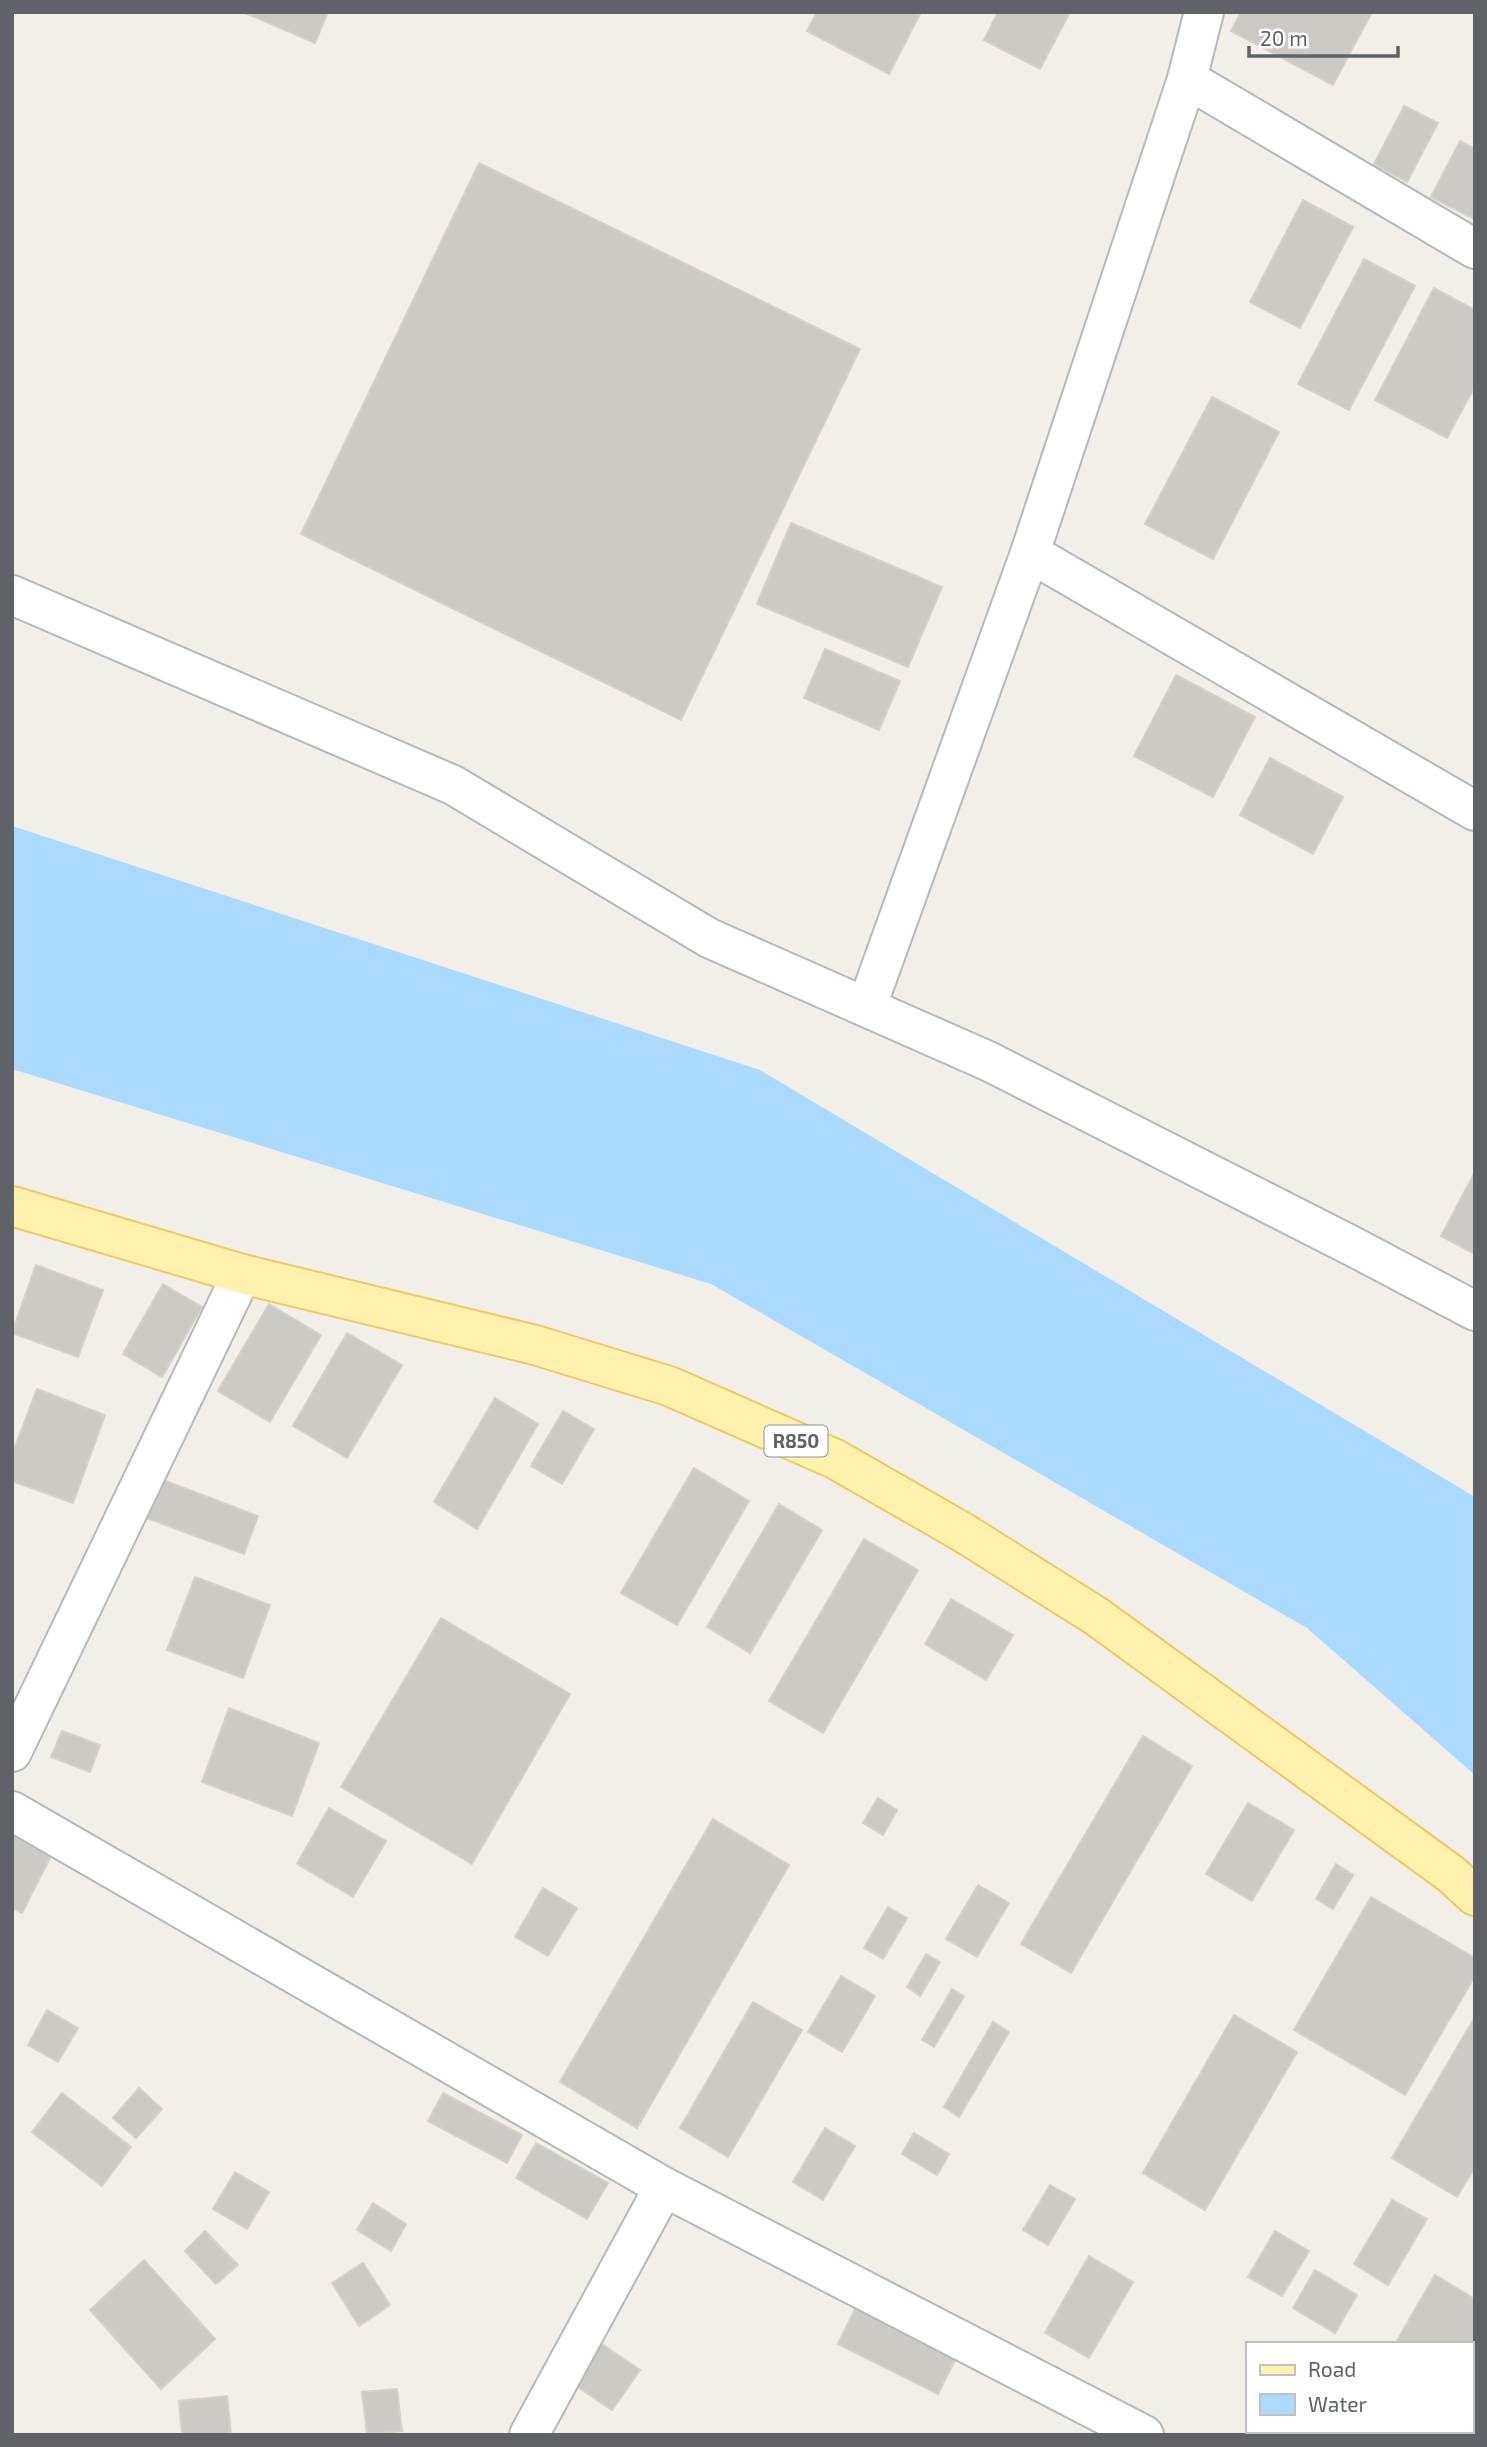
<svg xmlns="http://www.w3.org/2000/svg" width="1487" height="2447" viewBox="0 0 1487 2447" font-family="'Exo 2',sans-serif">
<rect width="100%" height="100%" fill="#f1efe8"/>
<path fill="#aadaff" d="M 12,826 L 760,1070 L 1475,1497 L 1475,1775 L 1307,1628 L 711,1284 L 12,1069 Z"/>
<g fill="#cccac5" stroke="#d6d1c6" stroke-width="2">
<path d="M 243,12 L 328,12 L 315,43 Z"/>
<path d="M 817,12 L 921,12 L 889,74 L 807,31 Z"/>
<path d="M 998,12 L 1070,12 L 1040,69 L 984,40 Z"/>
<path d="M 1241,12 L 1372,12 L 1333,85 L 1231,31 Z"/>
<path d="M 1404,106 L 1438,123 L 1407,182 L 1374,164 Z"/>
<path d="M 1460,141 L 1475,149 L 1475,213 L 1472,218 L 1431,197 Z"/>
<path d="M 479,163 L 860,349 L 681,720 L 301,534 Z"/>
<path d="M 1303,200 L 1353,227 L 1300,328 L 1250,302 Z"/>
<path d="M 1364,259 L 1415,286 L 1349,410 L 1298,384 Z"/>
<path d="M 1434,288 L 1475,310 L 1475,386 L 1447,438 L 1375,400 Z"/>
<path d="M 1212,397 L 1279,432 L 1213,559 L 1145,524 Z"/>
<path d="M 791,523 L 942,587 L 908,667 L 757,604 Z"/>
<path d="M 825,649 L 900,681 L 879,730 L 804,698 Z"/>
<path d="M 1176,675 L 1255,717 L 1213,797 L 1134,756 Z"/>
<path d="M 1270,758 L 1343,797 L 1313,854 L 1240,815 Z"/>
<path d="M 1475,1172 L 1475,1254 L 1441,1236 Z"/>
<path d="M 36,1265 L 103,1290 L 78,1357 L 12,1333 Z"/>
<path d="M 163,1284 L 202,1307 L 162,1377 L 123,1354 Z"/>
<path d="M 269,1304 L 321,1335 L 270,1422 L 218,1391 Z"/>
<path d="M 347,1333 L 402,1365 L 347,1458 L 293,1426 Z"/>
<path d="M 37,1389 L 105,1415 L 73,1503 L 12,1481 L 12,1455 Z"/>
<path d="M 495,1398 L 538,1424 L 477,1529 L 434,1502 Z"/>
<path d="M 563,1411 L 594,1429 L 562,1484 L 531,1466 Z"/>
<path d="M 694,1468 L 749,1501 L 677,1625 L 621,1593 Z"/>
<path d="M 155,1477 L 258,1516 L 244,1554 L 141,1516 Z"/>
<path d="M 779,1504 L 822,1530 L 750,1653 L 707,1627 Z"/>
<path d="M 864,1539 L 918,1570 L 823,1733 L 769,1701 Z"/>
<path d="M 195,1577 L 270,1605 L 243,1678 L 167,1650 Z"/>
<path d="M 951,1599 L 1013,1635 L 986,1680 L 925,1644 Z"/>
<path d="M 441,1618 L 570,1694 L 472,1864 L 341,1787 Z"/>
<path d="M 229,1708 L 319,1743 L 292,1816 L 202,1782 Z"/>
<path d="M 62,1731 L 100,1745 L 90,1772 L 51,1757 Z"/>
<path d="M 1143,1736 L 1192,1766 L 1071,1973 L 1021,1944 Z"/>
<path d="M 878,1798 L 897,1810 L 883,1835 L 863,1823 Z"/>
<path d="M 1248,1803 L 1294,1830 L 1252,1901 L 1206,1874 Z"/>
<path d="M 329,1808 L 386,1841 L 353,1897 L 297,1864 Z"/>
<path d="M 713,1819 L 789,1865 L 637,2128 L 560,2082 Z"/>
<path d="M 12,1835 L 52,1854 L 22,1913 L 12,1908 Z"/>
<path d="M 1336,1864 L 1353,1875 L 1333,1909 L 1316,1899 Z"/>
<path d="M 978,1885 L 1009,1903 L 977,1957 L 946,1939 Z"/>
<path d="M 543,1888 L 577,1908 L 548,1956 L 515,1937 Z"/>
<path d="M 1371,1897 L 1475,1958 L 1475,1976 L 1405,2095 L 1294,2030 Z"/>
<path d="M 888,1907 L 907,1918 L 883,1959 L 864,1948 Z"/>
<path d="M 926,1954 L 940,1962 L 920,1996 L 907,1987 Z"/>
<path d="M 841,1976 L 875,1996 L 842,2052 L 808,2032 Z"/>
<path d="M 952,1989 L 964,1996 L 934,2047 L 922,2040 Z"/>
<path d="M 753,2002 L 802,2030 L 728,2157 L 680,2128 Z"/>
<path d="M 47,2010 L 78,2028 L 58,2062 L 28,2045 Z"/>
<path d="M 1234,2015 L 1297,2052 L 1205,2210 L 1143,2173 Z"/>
<path d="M 1475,2017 L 1475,2167 L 1457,2197 L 1392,2158 Z"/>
<path d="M 993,2022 L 1009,2032 L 959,2117 L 944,2107 Z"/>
<path d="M 139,2088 L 162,2109 L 136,2138 L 113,2118 Z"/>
<path d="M 62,2093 L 131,2147 L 102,2186 L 32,2132 Z"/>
<path d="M 443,2093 L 522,2135 L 507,2163 L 428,2121 Z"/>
<path d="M 825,2128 L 855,2146 L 823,2200 L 793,2182 Z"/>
<path d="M 914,2133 L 949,2154 L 937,2175 L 902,2154 Z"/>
<path d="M 536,2143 L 608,2183 L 587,2219 L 516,2178 Z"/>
<path d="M 235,2172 L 269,2192 L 247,2229 L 213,2209 Z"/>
<path d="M 1050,2185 L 1075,2199 L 1048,2245 L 1023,2230 Z"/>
<path d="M 1392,2200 L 1427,2219 L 1388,2285 L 1354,2264 Z"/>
<path d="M 373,2203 L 406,2224 L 391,2251 L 357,2230 Z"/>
<path d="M 205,2231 L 238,2265 L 216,2284 L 185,2251 Z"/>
<path d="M 1275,2231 L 1309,2251 L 1282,2296 L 1248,2277 Z"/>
<path d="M 1089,2256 L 1133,2282 L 1089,2358 L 1045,2333 Z"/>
<path d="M 144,2260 L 215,2339 L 161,2389 L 90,2310 Z"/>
<path d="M 363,2263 L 390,2305 L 359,2326 L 332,2283 Z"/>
<path d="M 1315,2270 L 1357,2295 L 1335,2333 L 1293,2308 Z"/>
<path d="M 1435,2275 L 1475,2299 L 1475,2379 L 1471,2385 L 1471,2344 L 1395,2344 Z"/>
<path d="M 859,2301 L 959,2352 L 938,2394 L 838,2344 Z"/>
<path d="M 599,2342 L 640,2370 L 612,2410 L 572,2383 Z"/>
<path d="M 397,2389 L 402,2431 L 367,2434 L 362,2392 Z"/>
<path d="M 227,2396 L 231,2435 L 182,2435 L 179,2401 Z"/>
<path d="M 1344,2431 L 1444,2431 L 1442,2435 L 1342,2435 Z"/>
</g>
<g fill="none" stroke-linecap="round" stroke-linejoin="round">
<defs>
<g id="street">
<path d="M 1187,79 L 1475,249"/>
<path d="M 1030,553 L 1475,811"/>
<path d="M 12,595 L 453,785 L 709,938 L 988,1061 L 1352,1246 L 1475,1311"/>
<path d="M 867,1006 L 1030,553 L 1187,79 L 1204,12"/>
<path d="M 12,1752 L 242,1274"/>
<path d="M 12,1811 L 664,2187 L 1144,2435"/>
<path d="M 529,2435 L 664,2187"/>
</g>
<path id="primary" d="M 12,1206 L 242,1274 L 535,1345 L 669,1386 L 835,1459 L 964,1533 L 1096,1616 L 1451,1874 L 1475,1896"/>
</defs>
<use href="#street" stroke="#b5b8bc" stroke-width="42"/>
<use href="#primary" stroke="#f2c960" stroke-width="42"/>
<use href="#street" stroke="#fff" stroke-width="38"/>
<use href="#primary" stroke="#fff2af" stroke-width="38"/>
</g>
<g text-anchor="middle" stroke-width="7" stroke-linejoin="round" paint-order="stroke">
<rect fill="#fff" stroke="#8f9295" stroke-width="2" x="764.5" y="1425.5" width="63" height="31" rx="5"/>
<g font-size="19" font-weight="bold" fill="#5f6368">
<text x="796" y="1448">R850</text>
</g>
</g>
<rect width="1487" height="2447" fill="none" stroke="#5f6368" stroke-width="28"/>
<rect x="1246" y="2342" width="228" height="91" fill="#ffffff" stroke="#bfc1c3" stroke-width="2"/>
<rect x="1260" y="2365" width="35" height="10" fill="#fff2af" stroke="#bfc1c3" stroke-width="2"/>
<text x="1308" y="2377" font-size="21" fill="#5f6368">Road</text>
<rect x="1260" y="2394" width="35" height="21" fill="#aadaff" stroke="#bfc1c3" stroke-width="2"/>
<text x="1308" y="2412" font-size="21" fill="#5f6368">Water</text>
<path d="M1249 46v10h149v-10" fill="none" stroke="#5f6368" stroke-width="3.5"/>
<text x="1260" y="46" font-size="21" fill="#5f6368" stroke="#ffffff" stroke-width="5" paint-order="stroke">20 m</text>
</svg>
